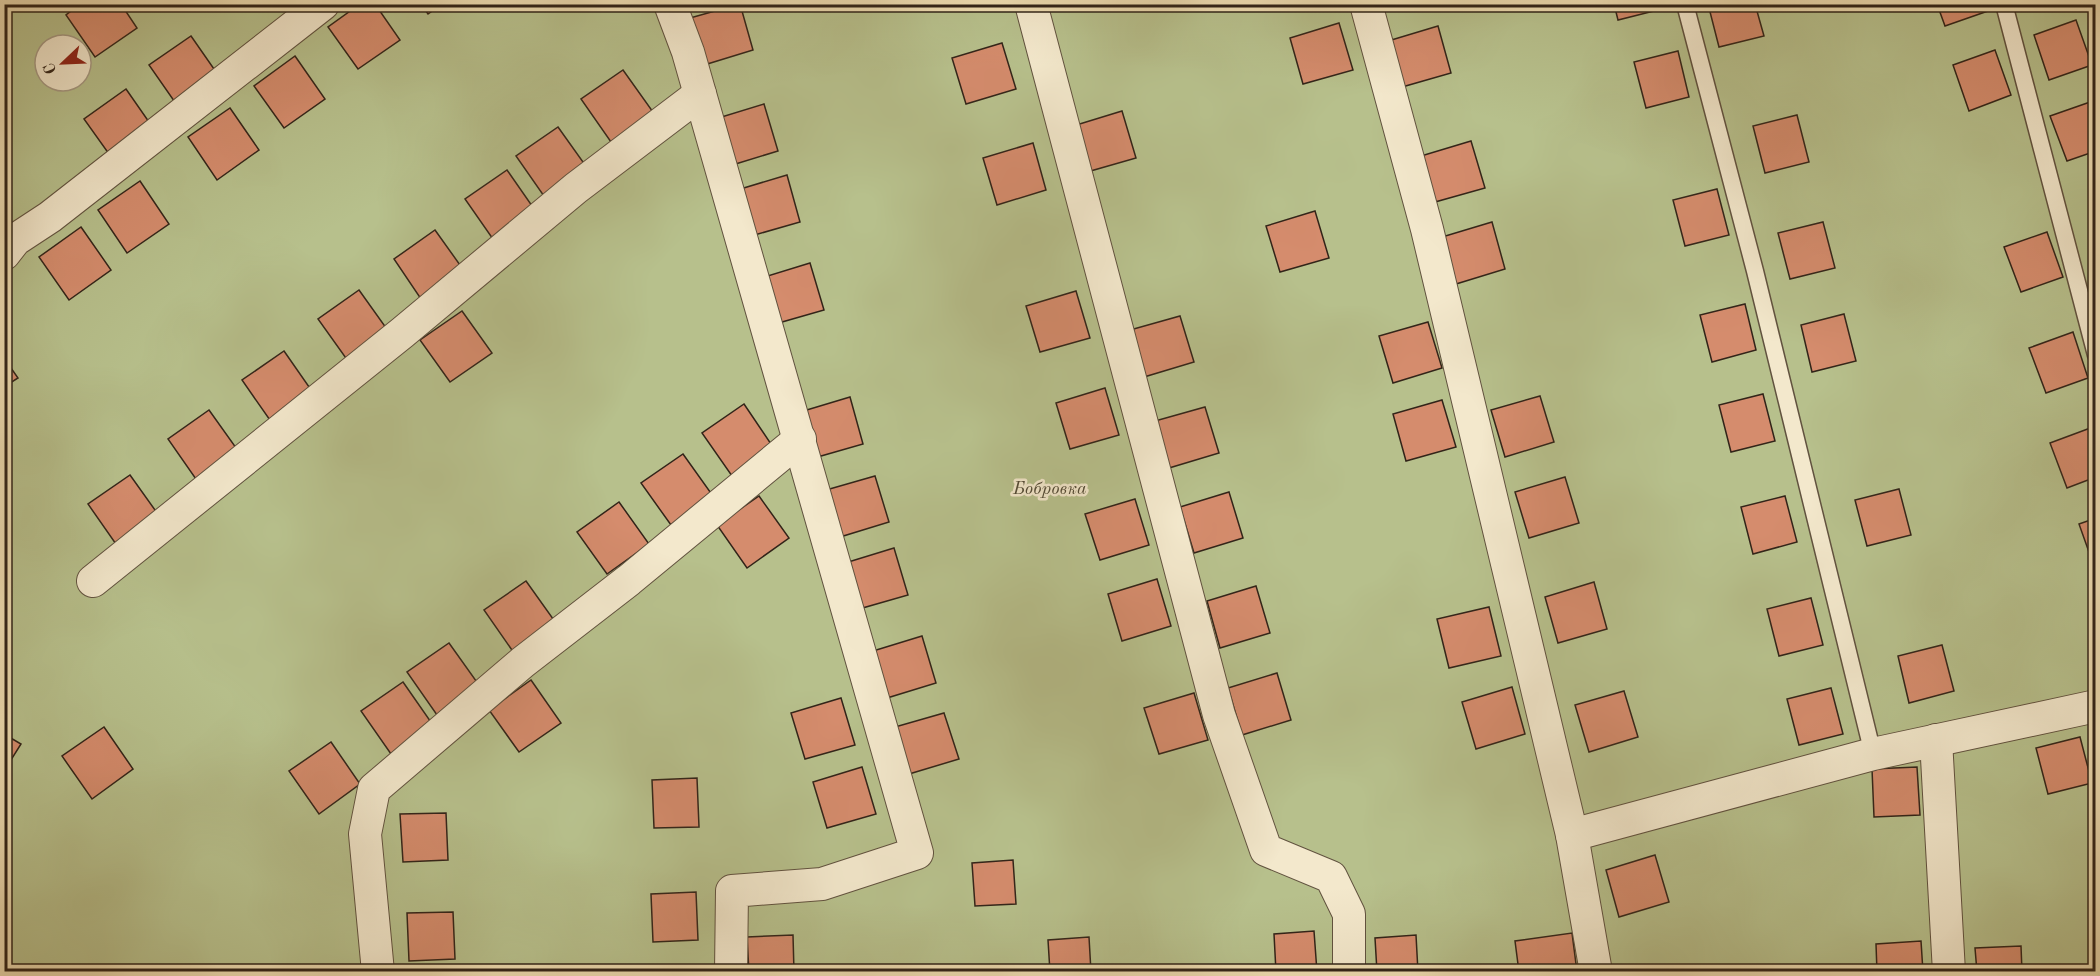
<svg xmlns="http://www.w3.org/2000/svg" width="2100" height="976" viewBox="0 0 2100 976" font-family="'Old Standard TT',serif">
<rect width="100%" height="100%" fill="#eddcb1"/>
<filter id="stains"><feTurbulence type="fractalNoise" baseFrequency=".00333" numOctaves="4"/><feColorMatrix values="0 0 0 0 .2 0 0 0 0 .09 0 0 0 0 .02 0 0 0 .5 -.17"/></filter>
<radialGradient id="worn" r=".72"><stop offset=".6" stop-color="#630" stop-opacity="0"/><stop offset="1" stop-color="#630" stop-opacity=".3"/></radialGradient>
<path fill="#b7c08c" stroke="#747252" stroke-width="1.5" fill-rule="evenodd" d="M 5,5 L 2095,5 L 2095,971 L 5,971 ZM 45,45 L 81,45 L 81,81 L 45,81 Z"/>
<g fill="#d58c6d" stroke="#322419" stroke-width="1.5">
<path d="M 80,4 L 121,4 L 137,28 L 95,57 L 66,15 Z"/>
<path d="M 360,4 L 375,4 L 400,40 L 358,69 L 328,27 Z"/>
<path d="M 421,4 L 442,4 L 428,14 Z"/>
<path d="M 740,4 L 753,50 L 704,65 L 690,18 Z"/>
<path d="M 1614,4 L 1661,4 L 1662,9 L 1618,20 Z"/>
<path d="M 1708,4 L 1755,4 L 1764,36 L 1719,47 Z"/>
<path d="M 1937,4 L 1985,4 L 1988,11 L 1945,26 Z"/>
<path d="M 2076,20 L 2092,65 L 2049,80 L 2034,35 Z"/>
<path d="M 1339,23 L 1353,70 L 1303,84 L 1290,38 Z"/>
<path d="M 1438,26 L 1451,73 L 1402,87 L 1388,41 Z"/>
<path d="M 191,36 L 221,79 L 179,108 L 149,65 Z"/>
<path d="M 1002,43 L 1016,89 L 966,104 L 952,58 Z"/>
<path d="M 1995,50 L 2011,95 L 1969,111 L 1953,65 Z"/>
<path d="M 1678,51 L 1689,97 L 1646,108 L 1634,62 Z"/>
<path d="M 295,56 L 325,99 L 284,128 L 254,86 Z"/>
<path d="M 623,70 L 653,112 L 611,142 L 581,99 Z"/>
<path d="M 126,89 L 156,132 L 114,161 L 84,119 Z"/>
<path d="M 2093,101 L 2096,108 L 2096,151 L 2067,161 L 2050,116 Z"/>
<path d="M 764,104 L 778,151 L 729,166 L 715,119 Z"/>
<path d="M 230,108 L 259,150 L 217,180 L 188,137 Z"/>
<path d="M 1122,111 L 1136,158 L 1087,172 L 1073,126 Z"/>
<path d="M 1797,115 L 1809,162 L 1765,173 L 1753,126 Z"/>
<path d="M 558,127 L 588,169 L 546,199 L 516,156 Z"/>
<path d="M 1471,141 L 1485,188 L 1435,202 L 1421,156 Z"/>
<path d="M 1033,143 L 1046,190 L 997,205 L 983,158 Z"/>
<path d="M 507,170 L 537,213 L 495,242 L 465,199 Z"/>
<path d="M 787,175 L 800,222 L 751,236 L 737,190 Z"/>
<path d="M 140,181 L 169,224 L 127,253 L 98,210 Z"/>
<path d="M 1717,189 L 1729,235 L 1685,246 L 1673,200 Z"/>
<path d="M 1315,211 L 1329,258 L 1280,272 L 1266,226 Z"/>
<path d="M 1492,222 L 1505,269 L 1456,284 L 1442,237 Z"/>
<path d="M 1823,222 L 1835,268 L 1790,279 L 1778,233 Z"/>
<path d="M 81,227 L 111,270 L 69,300 L 39,257 Z"/>
<path d="M 435,230 L 465,272 L 423,302 L 394,259 Z"/>
<path d="M 2047,232 L 2063,277 L 2021,292 L 2004,247 Z"/>
<path d="M 810,263 L 824,310 L 775,324 L 761,278 Z"/>
<path d="M 359,290 L 389,332 L 348,361 L 318,319 Z"/>
<path d="M 1076,291 L 1090,338 L 1040,352 L 1026,306 Z"/>
<path d="M 1745,304 L 1756,350 L 1712,362 L 1700,315 Z"/>
<path d="M 462,311 L 492,353 L 450,382 L 420,340 Z"/>
<path d="M 1844,314 L 1856,361 L 1812,372 L 1801,325 Z"/>
<path d="M 1180,316 L 1194,362 L 1144,377 L 1130,330 Z"/>
<path d="M 1428,322 L 1442,368 L 1393,383 L 1379,336 Z"/>
<path d="M 2073,332 L 2088,378 L 2046,393 L 2029,348 Z"/>
<path d="M 284,351 L 314,394 L 272,423 L 242,380 Z"/>
<path d="M 4,358 L 18,378 L 4,387 Z"/>
<path d="M 1105,388 L 1119,435 L 1070,449 L 1056,403 Z"/>
<path d="M 1763,394 L 1775,441 L 1731,452 L 1719,405 Z"/>
<path d="M 1540,396 L 1554,442 L 1505,457 L 1491,410 Z"/>
<path d="M 850,397 L 863,444 L 814,458 L 800,412 Z"/>
<path d="M 1442,400 L 1456,447 L 1406,461 L 1393,414 Z"/>
<path d="M 744,404 L 773,447 L 732,476 L 702,433 Z"/>
<path d="M 1205,407 L 1219,453 L 1169,468 L 1155,421 Z"/>
<path d="M 209,410 L 239,452 L 198,482 L 168,439 Z"/>
<path d="M 2093,427 L 2096,435 L 2096,477 L 2067,488 L 2050,443 Z"/>
<path d="M 683,454 L 713,496 L 671,525 L 641,483 Z"/>
<path d="M 130,475 L 160,517 L 118,547 L 88,504 Z"/>
<path d="M 875,476 L 889,522 L 840,537 L 826,490 Z"/>
<path d="M 1565,477 L 1579,523 L 1529,538 L 1515,492 Z"/>
<path d="M 1899,489 L 1911,535 L 1867,546 L 1855,500 Z"/>
<path d="M 1229,492 L 1243,538 L 1194,553 L 1180,507 Z"/>
<path d="M 759,496 L 789,538 L 747,568 L 717,525 Z"/>
<path d="M 1785,496 L 1797,542 L 1753,554 L 1741,507 Z"/>
<path d="M 1135,499 L 1149,545 L 1100,560 L 1085,514 Z"/>
<path d="M 619,502 L 649,544 L 607,574 L 577,532 Z"/>
<path d="M 2096,518 L 2096,569 L 2095,569 L 2079,524 Z"/>
<path d="M 894,548 L 908,595 L 859,609 L 845,563 Z"/>
<path d="M 1157,579 L 1171,626 L 1122,641 L 1108,594 Z"/>
<path d="M 526,581 L 556,623 L 514,653 L 484,610 Z"/>
<path d="M 1594,582 L 1607,629 L 1558,643 L 1545,597 Z"/>
<path d="M 1256,586 L 1270,633 L 1220,648 L 1207,601 Z"/>
<path d="M 1811,598 L 1823,645 L 1779,656 L 1767,609 Z"/>
<path d="M 1489,607 L 1501,656 L 1449,668 L 1437,619 Z"/>
<path d="M 922,636 L 936,683 L 887,698 L 873,651 Z"/>
<path d="M 449,643 L 479,685 L 437,715 L 407,672 Z"/>
<path d="M 1942,645 L 1954,691 L 1909,703 L 1898,656 Z"/>
<path d="M 1277,673 L 1291,720 L 1242,735 L 1228,688 Z"/>
<path d="M 531,680 L 561,723 L 519,752 L 489,710 Z"/>
<path d="M 403,682 L 433,725 L 391,754 L 361,711 Z"/>
<path d="M 1512,687 L 1525,734 L 1476,749 L 1462,702 Z"/>
<path d="M 1831,688 L 1843,734 L 1799,745 L 1787,699 Z"/>
<path d="M 1624,691 L 1638,737 L 1589,752 L 1575,705 Z"/>
<path d="M 1194,693 L 1208,740 L 1159,754 L 1144,708 Z"/>
<path d="M 841,698 L 855,745 L 805,759 L 791,713 Z"/>
<path d="M 944,713 L 959,759 L 909,774 L 895,727 Z"/>
<path d="M 104,727 L 133,769 L 92,799 L 62,756 Z"/>
<path d="M 4,734 L 21,744 L 4,771 Z"/>
<path d="M 2080,737 L 2092,783 L 2048,794 L 2036,748 Z"/>
<path d="M 331,742 L 360,784 L 319,814 L 289,771 Z"/>
<path d="M 862,767 L 876,814 L 827,828 L 813,782 Z"/>
<path d="M 1917,767 L 1920,815 L 1874,817 L 1872,769 Z"/>
<path d="M 697,778 L 699,827 L 654,828 L 652,780 Z"/>
<path d="M 446,813 L 448,860 L 403,862 L 400,814 Z"/>
<path d="M 1655,855 L 1669,902 L 1619,917 L 1606,870 Z"/>
<path d="M 1013,860 L 1016,904 L 975,906 L 972,863 Z"/>
<path d="M 696,892 L 698,940 L 653,942 L 651,894 Z"/>
<path d="M 453,912 L 455,959 L 409,961 L 407,913 Z"/>
<path d="M 1314,931 L 1317,972 L 1276,972 L 1274,934 Z"/>
<path d="M 1572,933 L 1577,972 L 1519,972 L 1515,941 Z"/>
<path d="M 793,935 L 794,972 L 749,972 L 747,937 Z"/>
<path d="M 1416,935 L 1418,972 L 1377,972 L 1375,938 Z"/>
<path d="M 1089,937 L 1091,972 L 1050,972 L 1048,940 Z"/>
<path d="M 1921,941 L 1923,972 L 1877,972 L 1876,944 Z"/>
<path d="M 2021,946 L 2022,972 L 1977,972 L 1975,948 Z"/>
</g>
<g fill="none" stroke-linecap="round" stroke-linejoin="round">
<defs>
<g id="service">
<path d="M 1685,4 L 1755,271 L 1873,754"/>
<path d="M 2004,4 L 2096,355"/>
</g>
<g id="minor">
<path d="M 670,4 L 688,52 L 917,853 L 822,884 L 732,891 L 731,972"/>
<path d="M 1031,4 L 1219,715 L 1266,850 L 1331,877 L 1349,914 L 1349,972"/>
<path d="M 1366,4 L 1427,229 L 1572,835 L 1596,972"/>
<path d="M 4,254 L 15,240 L 50,217 L 323,4"/>
<path d="M 93,581 L 402,333 L 576,188 L 700,94"/>
<path d="M 1936,740 L 1949,972"/>
<path d="M 1572,835 L 1873,754 L 2096,706"/>
<path d="M 378,972 L 365,834 L 374,789 L 523,662 L 629,580 L 800,439"/>
</g>
</defs>
<use href="#service" stroke="#61523f" stroke-width="19"/>
<use href="#minor" stroke="#61523f" stroke-width="34"/>
<use href="#service" stroke="#f3e8cc" stroke-width="16"/>
<use href="#minor" stroke="#f3e8cc" stroke-width="32"/>
</g>
<g text-anchor="middle" stroke-width="5" stroke-linejoin="round" paint-order="stroke">
<g font-size="18" font-style="italic" fill="#534b36" stroke="#f3e8cc">
<text x="1050" y="494">Бобровка</text>
</g>
</g>
<rect width="2100" height="976" fill="none" stroke="#eddcb1" stroke-width="24"/>
<rect x="6" y="6" width="2088" height="964" fill="none" stroke="#322419" stroke-width="3"/>
<rect x="12" y="12" width="2076" height="952" fill="none" stroke="#322419" stroke-width="1.5"/>
<g transform="translate(63 63) rotate(247)"><circle r="28" fill="#f3e8cc" stroke="#a69a84" stroke-width="1.5"/>
<path d="M0-4.5L10 22L0 15L-10 22Z" fill="#8f2418"/>
<text y="-9" font-size="16" font-weight="bold" text-anchor="middle" fill="#322419">С</text>
</g>
<rect width="100%" height="100%" filter="url(#stains)"/>
<rect width="100%" height="100%" fill="url(#worn)"/>
</svg>
